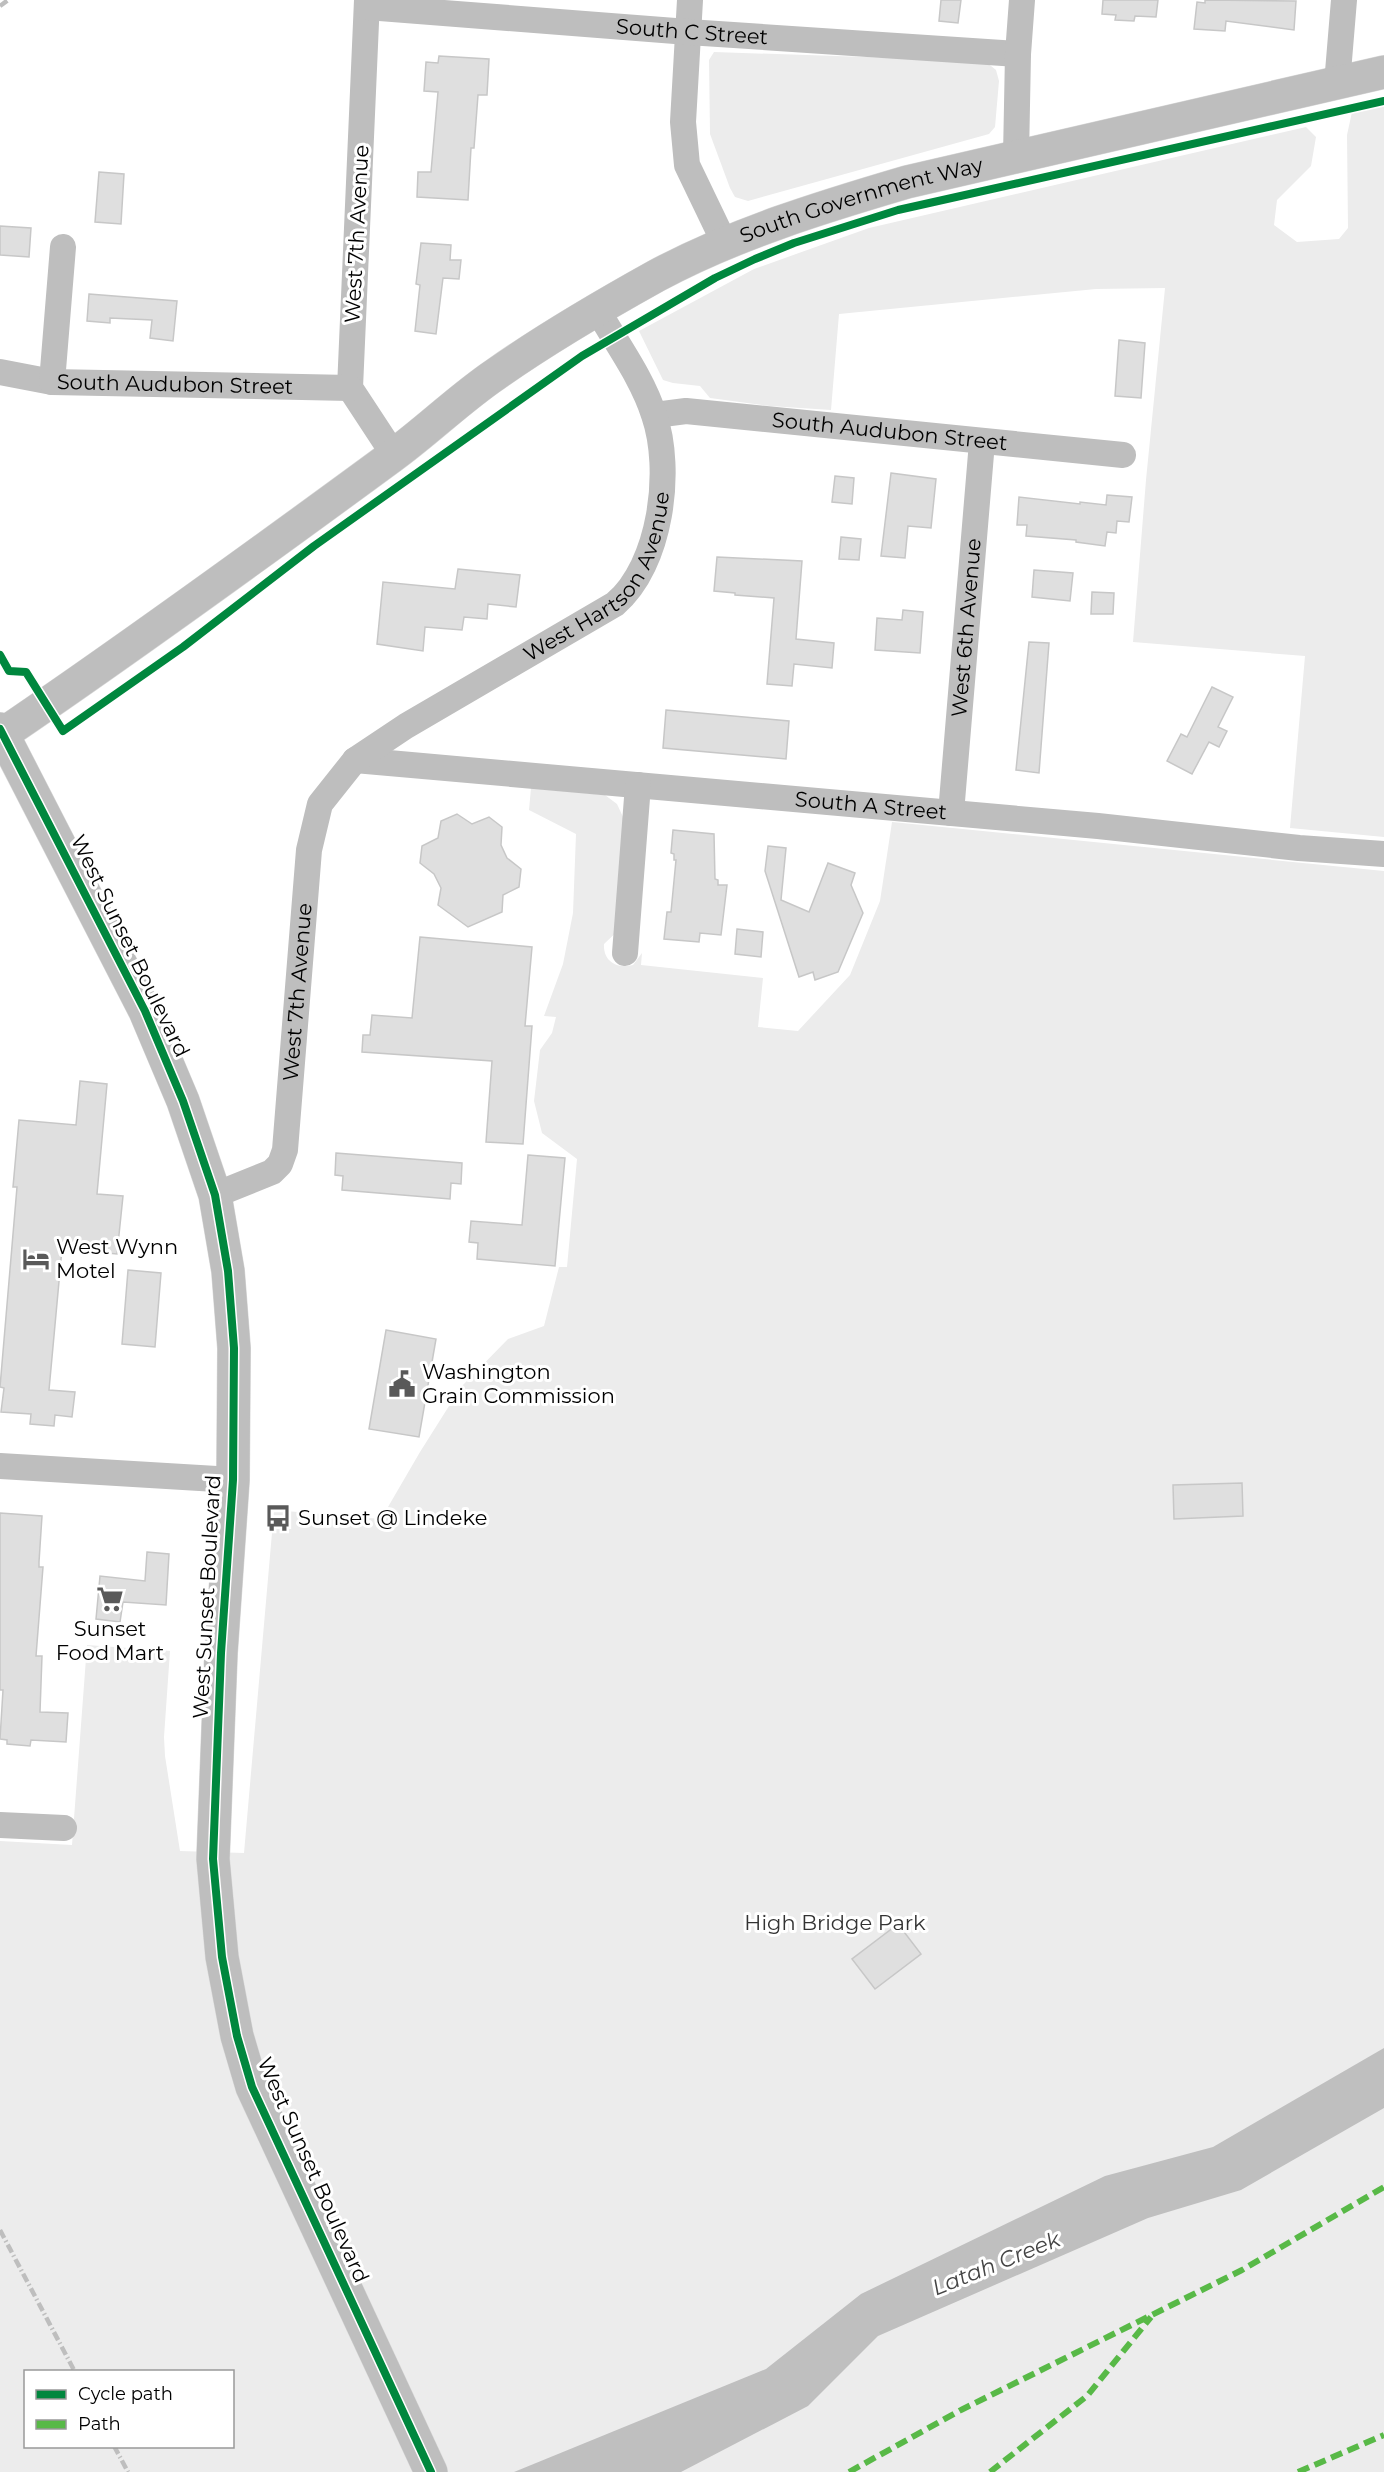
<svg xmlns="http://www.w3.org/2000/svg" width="1384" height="2472" viewBox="0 0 1384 2472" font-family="Montserrat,sans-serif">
<rect width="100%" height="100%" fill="#fff"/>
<g fill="#ececec" fill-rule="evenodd">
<path d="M 714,52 L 985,61 L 996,70 L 999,81 L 995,127 L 989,134 L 748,201 L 735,197 L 730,188 L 710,134 L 709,60 Z"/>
<path d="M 1384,105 L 1384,837 L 1290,828 L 1305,656 L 1133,642 L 1146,480 L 1165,288 L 1096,289 L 839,314 L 831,410 L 770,406 L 710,398 L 700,386 L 673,383 L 663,380 L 639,331 L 754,269 L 869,228 L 1306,127 L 1316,137 L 1311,166 L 1277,200 L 1274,225 L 1297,242 L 1339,239 L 1348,228 L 1347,135 L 1352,112 Z"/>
<path d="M 531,788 L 605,795 L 617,804 L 623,817 L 623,926 L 604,944 C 603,962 618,969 633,965 L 642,953 L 641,965 L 763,978 L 758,1027 L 798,1031 L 850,975 L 880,901 L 892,822 L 1384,871 L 1384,2472 L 0,2472 L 0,1841 L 72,1845 L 87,1645 L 170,1651 L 164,1737 L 165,1756 L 180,1851 L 244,1853 L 274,1510 L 381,1519 L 420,1452 L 461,1387 L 508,1339 L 544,1326 L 559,1267 L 567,1267 L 577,1159 L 542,1133 L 534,1101 L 540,1050 L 552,1033 L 556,1017 L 544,1016 L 563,964 L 573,913 L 576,834 L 529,810 ZM 26,2372 L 232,2372 L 232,2446 L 26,2446 Z"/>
</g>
<path fill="#bfbfbf" d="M 1384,2048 L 1384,2108 L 1241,2190 L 1148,2218 L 878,2336 L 808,2406 L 681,2472 L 514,2472 L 766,2369 L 861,2294 L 1105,2176 L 1213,2147 Z"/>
<g fill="#dfdfdf" stroke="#c7c7c7" stroke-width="1.5">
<path d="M 941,0 L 961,0 L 958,23 L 939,21 Z"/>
<path d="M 1103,0 L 1158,0 L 1156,17 L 1135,16 L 1134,21 L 1115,20 L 1116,15 L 1102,14 Z"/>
<path d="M 1205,0 L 1296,1 L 1294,30 L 1226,21 L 1225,31 L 1194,29 L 1197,2 L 1205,3 Z"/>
<path d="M 439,56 L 489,59 L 487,95 L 478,95 L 474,148 L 471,148 L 468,200 L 417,197 L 418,172 L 431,172 L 438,92 L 424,91 L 426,62 L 438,63 Z"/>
<path d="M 99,172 L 124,174 L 121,224 L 95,222 Z"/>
<path d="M 0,226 L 31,228 L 29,257 L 0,255 Z"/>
<path d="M 421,243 L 451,245 L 450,260 L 461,260 L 459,279 L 443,278 L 436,334 L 415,331 L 420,285 L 416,284 Z"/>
<path d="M 89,294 L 177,301 L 173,341 L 150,338 L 152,320 L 110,318 L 110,323 L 87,321 Z"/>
<path d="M 1119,340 L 1145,343 L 1141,398 L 1115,396 Z"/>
<path d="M 891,473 L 936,479 L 931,528 L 908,526 L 905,558 L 881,556 Z"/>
<path d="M 835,476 L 854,478 L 852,504 L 832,502 Z"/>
<path d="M 1107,495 L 1132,497 L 1129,522 L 1117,521 L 1116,533 L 1107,532 L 1105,546 L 1076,542 L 1076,540 L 1026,536 L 1027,525 L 1017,525 L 1019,497 L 1080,504 L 1080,502 L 1106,505 Z"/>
<path d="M 841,537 L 861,539 L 859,560 L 839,559 Z"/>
<path d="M 717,557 L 802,561 L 796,639 L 834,643 L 832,668 L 794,664 L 792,686 L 767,684 L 774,598 L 735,595 L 735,593 L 714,591 Z"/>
<path d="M 458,569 L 520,575 L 516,607 L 488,604 L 487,619 L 464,617 L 462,630 L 425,627 L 423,651 L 377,644 L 383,582 L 455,589 Z"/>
<path d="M 1034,570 L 1073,573 L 1070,601 L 1032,597 Z"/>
<path d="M 1092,592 L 1114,593 L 1113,614 L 1091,614 Z"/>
<path d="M 903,610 L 923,612 L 920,653 L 875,650 L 877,618 L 902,620 Z"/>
<path d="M 1029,642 L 1049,643 L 1039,773 L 1016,770 Z"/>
<path d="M 1212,687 L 1233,697 L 1218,727 L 1227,731 L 1219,747 L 1209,742 L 1192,774 L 1167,761 L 1181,734 L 1187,737 Z"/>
<path d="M 666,710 L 789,721 L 786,759 L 663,748 Z"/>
<path d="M 457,814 L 472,824 L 489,817 L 502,827 L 501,845 L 507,858 L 521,869 L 519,887 L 503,895 L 502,912 L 468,927 L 438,905 L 441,888 L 434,874 L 420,863 L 422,846 L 438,838 L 441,821 Z"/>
<path d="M 673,830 L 714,834 L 715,879 L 718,880 L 718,885 L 727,885 L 721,935 L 700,933 L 699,942 L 664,939 L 667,912 L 671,912 L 676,860 L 674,860 L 674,854 L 671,853 Z"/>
<path d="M 768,846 L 786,848 L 781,900 L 809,912 L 828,863 L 855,873 L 851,885 L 863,913 L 838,972 L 815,980 L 813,972 L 799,977 L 765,871 Z"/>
<path d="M 737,929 L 763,932 L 761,957 L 735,954 Z"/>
<path d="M 420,937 L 532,947 L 525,1026 L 532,1026 L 523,1144 L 486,1142 L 492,1061 L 362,1052 L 363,1035 L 370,1035 L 372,1015 L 412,1018 Z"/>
<path d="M 80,1081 L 107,1084 L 97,1194 L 123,1196 L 117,1254 L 62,1249 L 49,1390 L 75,1392 L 72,1417 L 55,1415 L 54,1426 L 30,1424 L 31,1414 L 1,1412 L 4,1388 L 0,1387 L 17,1187 L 13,1187 L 19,1120 L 76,1125 Z"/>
<path d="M 336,1153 L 462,1163 L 461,1184 L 451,1183 L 450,1199 L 342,1190 L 343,1176 L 335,1175 Z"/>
<path d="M 528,1155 L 565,1158 L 555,1266 L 477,1259 L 478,1243 L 469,1242 L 471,1221 L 522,1225 Z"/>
<path d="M 128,1270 L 161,1273 L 155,1347 L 122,1344 Z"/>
<path d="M 386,1330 L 436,1339 L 419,1437 L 369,1429 Z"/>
<path d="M 1242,1483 L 1243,1516 L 1174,1519 L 1173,1485 Z"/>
<path d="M 0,1513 L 42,1516 L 39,1562 L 39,1567 L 43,1567 L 36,1656 L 42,1656 L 40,1712 L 68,1713 L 66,1742 L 31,1740 L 30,1746 L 7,1744 L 7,1740 L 0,1739 L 3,1690 L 0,1690 Z"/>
<path d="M 147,1552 L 169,1554 L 166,1605 L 123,1602 L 120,1622 L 96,1619 L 100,1576 L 145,1581 Z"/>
<path d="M 898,1924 L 921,1954 L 875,1989 L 852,1959 Z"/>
</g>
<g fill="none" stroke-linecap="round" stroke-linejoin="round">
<defs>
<g id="primary">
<path d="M 0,729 L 145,1011 L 183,1101 L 215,1195 L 228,1271 L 234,1348 L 233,1480 L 221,1653 L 213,1859 L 222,1957 L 237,2036 L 252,2087 L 431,2472"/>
<path id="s7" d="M 3,734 C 134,645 263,551 391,457 C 427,431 459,399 496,374 C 547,338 602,306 656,276 C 734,234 822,207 907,182 L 1384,72"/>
</g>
</defs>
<use href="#primary" stroke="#dbdbdb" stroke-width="34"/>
<g stroke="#bebebe" stroke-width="26">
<path d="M 367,0 L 350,388 L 394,455"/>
<path d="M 690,0 L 683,122 L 687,165 L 725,244"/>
<path id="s1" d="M 367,7 L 688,32 L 1018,54"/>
<path d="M 1337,84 L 1344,0"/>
<path d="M 1016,156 L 1018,54 L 1022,0"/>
<path id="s2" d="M 0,372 L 52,382 L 350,388"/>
<path d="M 52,382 L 63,247"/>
<path id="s3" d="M 655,415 L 686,411 L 1123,455"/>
<path id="s4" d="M 355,760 L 1098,826 L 1299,848 L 1384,854"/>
<path id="s5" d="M 951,813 L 982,442"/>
<path d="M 625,953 L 638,785"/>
<path id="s6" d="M 215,1195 L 272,1172 L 280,1164 L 285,1150 L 309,850 L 320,804 L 355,760 L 406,726 L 615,604 C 661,565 673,470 654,415 C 642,377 616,343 597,309"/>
<path d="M 0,1466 L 233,1480"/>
<path d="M 0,1825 L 64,1828"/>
</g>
<use href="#primary" stroke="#bebebe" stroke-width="33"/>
<g stroke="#bebebe" stroke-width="4.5" stroke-dasharray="9 3 1.5 3" stroke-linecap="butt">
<path d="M 0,6 L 8,0"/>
<path d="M 0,2230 L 75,2372"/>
<path d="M 114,2446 L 128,2472"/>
</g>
<g stroke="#58b947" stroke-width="6" stroke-dasharray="12 6" stroke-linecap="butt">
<path d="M 849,2472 L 961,2410 L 1242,2270 L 1384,2187"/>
<path d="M 990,2472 L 1087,2396 L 1151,2317"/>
<path d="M 1298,2472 L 1384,2435"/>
</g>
<defs>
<g id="cycleway">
<path d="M 0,655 L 9,671 L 26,672 L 63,731 L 183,647 L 314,546 L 582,356 L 715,278 L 755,259 L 794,243 L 898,210 L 1384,101"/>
<path d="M 0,729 L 145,1011 L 183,1101 L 215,1195 L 228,1271 L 234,1348 L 233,1480 L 221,1653 L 213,1859 L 222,1957 L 237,2036 L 252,2087 L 431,2472"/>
</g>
</defs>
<use href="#cycleway" stroke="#fff" stroke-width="11"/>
<use href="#cycleway" stroke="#00873e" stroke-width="8"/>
</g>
<defs>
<symbol id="hotel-bare" viewBox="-9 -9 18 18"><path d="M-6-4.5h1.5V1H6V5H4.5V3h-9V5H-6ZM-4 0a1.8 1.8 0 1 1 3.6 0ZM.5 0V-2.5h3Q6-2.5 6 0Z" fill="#595959" stroke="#fff" stroke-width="2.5" paint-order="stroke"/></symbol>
<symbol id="civic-bare" viewBox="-9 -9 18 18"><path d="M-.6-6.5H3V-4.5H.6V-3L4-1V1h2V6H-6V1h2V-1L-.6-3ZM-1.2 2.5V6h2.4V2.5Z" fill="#595959" stroke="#fff" stroke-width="2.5" paint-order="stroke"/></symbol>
<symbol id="bus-bare" viewBox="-9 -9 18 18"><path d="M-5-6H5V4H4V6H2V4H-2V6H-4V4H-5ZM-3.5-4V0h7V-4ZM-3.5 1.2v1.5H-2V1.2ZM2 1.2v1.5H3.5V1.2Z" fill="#595959" stroke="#fff" stroke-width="2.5" paint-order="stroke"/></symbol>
<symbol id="supermarket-bare" viewBox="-9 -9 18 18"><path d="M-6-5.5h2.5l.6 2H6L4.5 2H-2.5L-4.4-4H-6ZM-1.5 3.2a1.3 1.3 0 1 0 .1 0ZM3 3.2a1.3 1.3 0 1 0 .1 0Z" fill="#595959" stroke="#fff" stroke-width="2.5" paint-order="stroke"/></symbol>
</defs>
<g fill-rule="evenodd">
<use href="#hotel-bare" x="17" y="1240" width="38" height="38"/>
<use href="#civic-bare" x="383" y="1365" width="38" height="38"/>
<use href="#bus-bare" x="259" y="1499" width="38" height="38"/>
<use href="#supermarket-bare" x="91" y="1580" width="38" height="38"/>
</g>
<g text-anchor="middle" stroke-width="6" stroke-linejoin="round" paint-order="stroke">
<g font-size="21" fill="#000" stroke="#fff">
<text dy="7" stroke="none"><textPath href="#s1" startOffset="326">South C Street</textPath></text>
<text dy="7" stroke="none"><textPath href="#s7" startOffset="1018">South Government Way</textPath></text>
<text transform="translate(357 234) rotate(-87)" y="7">West 7th Avenue</text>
<text dy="7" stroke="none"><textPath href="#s2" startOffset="176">South Audubon Street</textPath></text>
<text dy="7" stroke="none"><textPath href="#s3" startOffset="236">South Audubon Street</textPath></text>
<text dy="7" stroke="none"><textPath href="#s6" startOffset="806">West Hartson Avenue</textPath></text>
<text dy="7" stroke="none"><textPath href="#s5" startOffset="186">West 6th Avenue</textPath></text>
<text dy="7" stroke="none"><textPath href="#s4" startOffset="518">South A Street</textPath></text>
<text transform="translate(130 946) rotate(64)" y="7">West Sunset Boulevard</text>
<text dy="7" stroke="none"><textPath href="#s6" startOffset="246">West 7th Avenue</textPath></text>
<text transform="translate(207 1597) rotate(-87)" y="7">West Sunset Boulevard</text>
<text transform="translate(313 2170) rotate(66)" y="7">West Sunset Boulevard</text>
</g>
<g font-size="21" fill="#000" stroke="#fff" text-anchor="start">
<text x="56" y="1254">West Wynn<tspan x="56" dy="24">Motel</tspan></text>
<text x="422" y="1379">Washington<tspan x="422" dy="24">Grain Commission</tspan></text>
<text x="298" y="1525">Sunset @ Lindeke</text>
<text x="110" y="1636" text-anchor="middle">Sunset<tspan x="110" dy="24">Food Mart</tspan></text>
</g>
<g font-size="21" fill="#333" stroke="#fff">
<text x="835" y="1930">High Bridge Park</text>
</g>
<g font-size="22" font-style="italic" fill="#444" stroke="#fff">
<text transform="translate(996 2263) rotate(-22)" y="8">Latah Creek</text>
</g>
</g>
<rect x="24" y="2370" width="210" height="78" fill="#ffffff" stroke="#999999" stroke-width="1.5"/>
<rect x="36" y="2390" width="30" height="9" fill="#00873e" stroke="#999999" stroke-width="1.5"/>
<text x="78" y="2400" font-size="18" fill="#000000">Cycle path</text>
<rect x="36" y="2420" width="30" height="9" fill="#58b947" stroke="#999999" stroke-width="1.5"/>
<text x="78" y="2430" font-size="18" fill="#000000">Path</text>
</svg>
